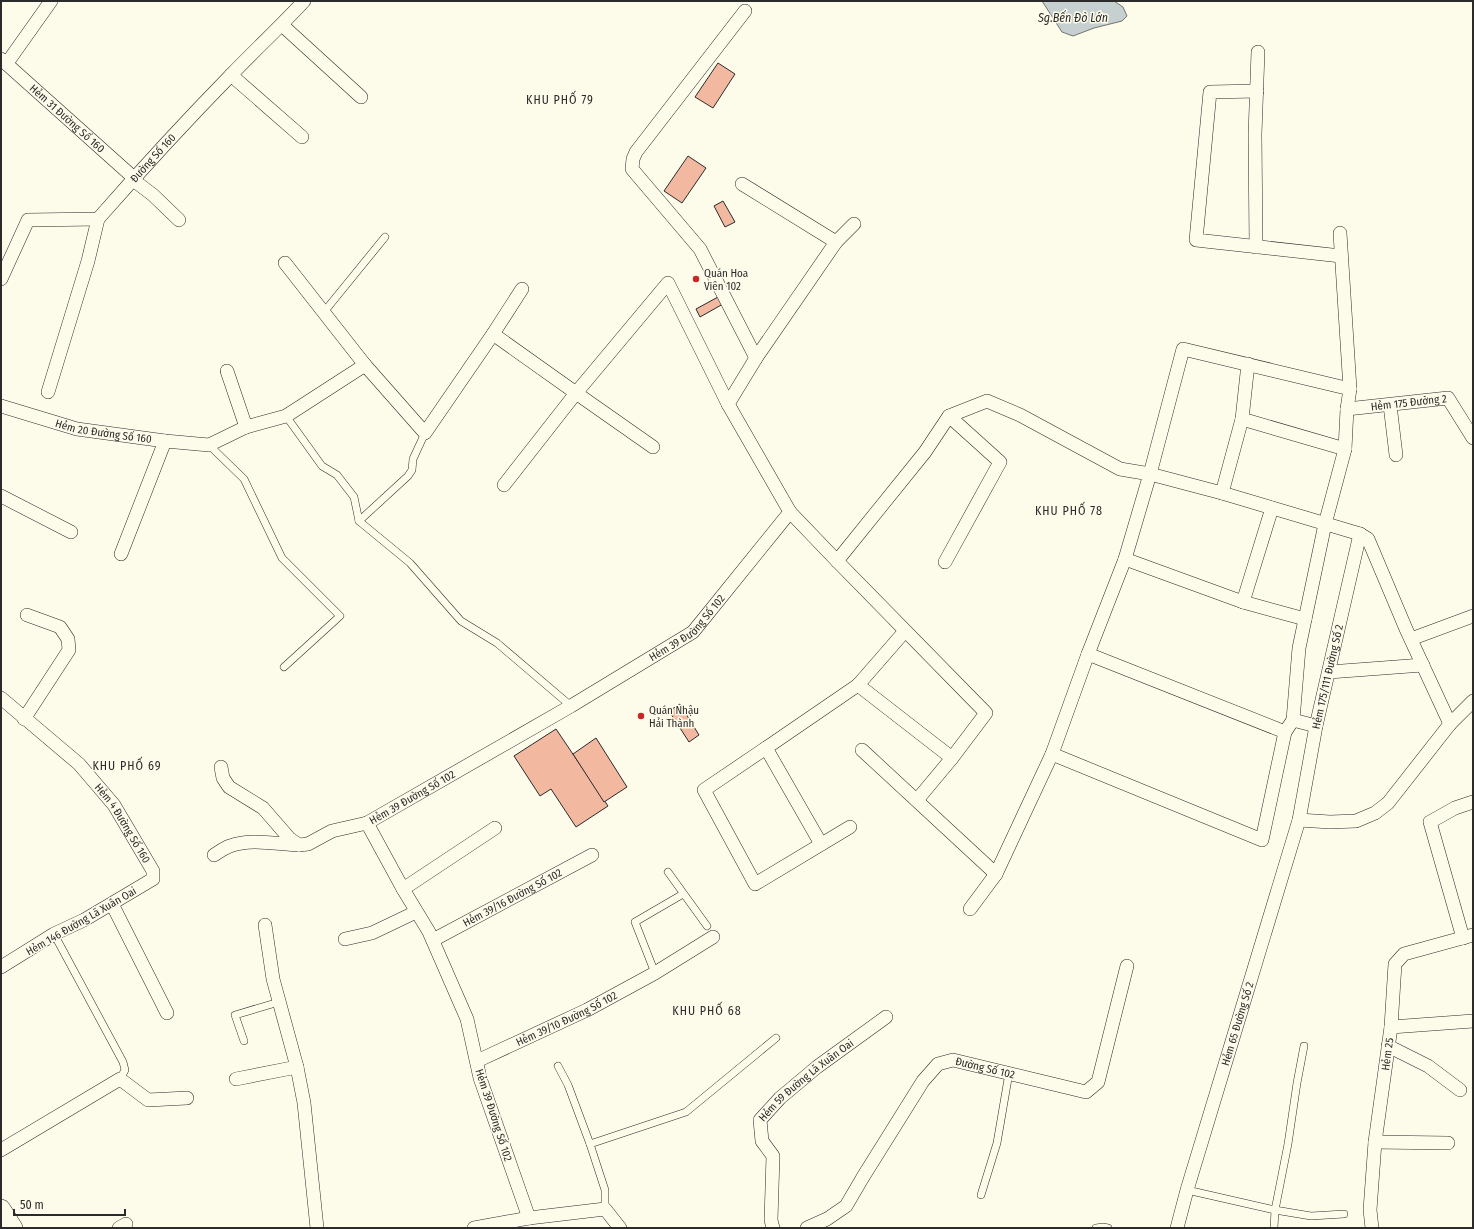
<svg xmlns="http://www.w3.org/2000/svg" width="1474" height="1229" viewBox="0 0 1474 1229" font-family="'Fira Sans Condensed',sans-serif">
<rect width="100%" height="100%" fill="#fdfbea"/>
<path fill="#c7d0d0" stroke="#74746e" d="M 1042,1 L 1114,1 L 1123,7 L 1127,16 L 1122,21 L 1094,28 L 1073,36 L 1062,32 Z"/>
<g fill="#f2b8a0" stroke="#2b2b2b">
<path d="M 718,63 L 735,74 L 713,108 L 695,97 Z"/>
<path d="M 688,156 L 706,168 L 682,203 L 664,191 Z"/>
<path d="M 723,201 L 735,222 L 725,227 L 714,206 Z"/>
<path d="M 718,297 L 723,304 L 700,317 L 696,309 Z"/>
<path d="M 680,704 L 699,735 L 689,742 L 669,711 Z"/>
<path d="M 556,729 L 608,806 L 576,827 L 551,789 L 540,796 L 514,756 Z"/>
<path d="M 596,738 L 627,787 L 604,802 L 573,754 Z"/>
</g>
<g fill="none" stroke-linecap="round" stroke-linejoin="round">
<defs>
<g id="service">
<path d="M 324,312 L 385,237"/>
<path d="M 286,416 L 322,466 L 337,475 L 354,497 L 359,521 L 410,563 L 461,621 L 497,643 L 571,706"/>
<path d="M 209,445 L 244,479 L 282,558 L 340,616 L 284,667"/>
<path d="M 359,521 L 408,476 L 412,470 L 413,459 L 425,433"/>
<path d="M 668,872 L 707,926"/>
<path d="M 54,934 L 123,1062 L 125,1070 L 120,1079"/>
<path d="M 655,973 L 635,922 L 683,894"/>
<path d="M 244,1041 L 235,1015 L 279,1002"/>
<path d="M 558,1066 L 568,1085 L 590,1144"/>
<path d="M 1187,1190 L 1275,1210 L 1288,1144 L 1297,1083 L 1304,1046"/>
<path d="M 981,1195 L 997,1143 L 1009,1073"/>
<path d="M 605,1209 L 605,1190 L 590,1144 L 686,1112 L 776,1038"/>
<path d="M 1096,1228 L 1103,1227 L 1108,1228"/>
<path d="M 1274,1228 L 1275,1210 L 1311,1216 L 1344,1214"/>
</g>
<g id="minor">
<path d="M 745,11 L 636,152 L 633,159 L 632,169 L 700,249 L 756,358"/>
<path d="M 282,25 L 361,97"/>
<path id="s1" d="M 1,59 L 134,178"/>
<path d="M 7,63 L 51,1"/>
<path d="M 231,75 L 302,137"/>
<path d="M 1257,91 L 1210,92 L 1196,240 L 1341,256"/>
<path d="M 132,179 L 153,195 L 179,220"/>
<path d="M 742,184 L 836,242"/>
<path d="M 1256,247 L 1255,134 L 1258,52"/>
<path d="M 285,263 L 365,365"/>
<path id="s2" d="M 1,279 L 28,220 L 98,219 C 141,170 185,122 231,75 C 255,50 280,27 304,1"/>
<path d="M 493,334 L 522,289"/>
<path d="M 1248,364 L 1242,419 L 1345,449"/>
<path d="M 227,371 L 246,427"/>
<path d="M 48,392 L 88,261 L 98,219"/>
<path d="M 728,404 L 756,358 L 836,242 L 854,224"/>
<path d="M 1390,405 L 1396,455"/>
<path id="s3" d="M 1,406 L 77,429 L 165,441 L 209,445 L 246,427 L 286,416 L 365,365 L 425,433 L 493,334 L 576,393 L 668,283 L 728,404 L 790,512 L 837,561 L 986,713 L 952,758"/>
<path id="s4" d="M 1347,409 L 1448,398 L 1473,438"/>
<path d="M 949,416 L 987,401 L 1020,415 L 1120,469 L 1150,474 L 1222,493 L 1360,534 L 1368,539 L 1406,629 L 1450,724"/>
<path d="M 504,485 L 576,393 L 653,447"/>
<path d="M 1222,493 L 1242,419"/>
<path d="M 1,496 L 71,532"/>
<path d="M 121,554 L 165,441"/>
<path d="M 1125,559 L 1243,602 L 1305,619"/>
<path d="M 837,561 L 925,452 L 949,416 L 1000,462 L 945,562"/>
<path d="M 1243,602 L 1272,508"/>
<path d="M 905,631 L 858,685 L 952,758 L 917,800"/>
<path d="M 1411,639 L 1473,616"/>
<path d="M 1088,654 L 1285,732"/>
<path d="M 1329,672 L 1423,665"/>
<path id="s5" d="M 1,698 L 79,764 L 114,805 L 153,871 L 153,879 L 84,920 L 54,934 L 1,967"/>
<path d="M 24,719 L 69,650 L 68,639 L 60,627 L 27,615"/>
<path d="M 1316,726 L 1293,720 L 1299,648 L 1325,524 L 1345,449 L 1347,409 L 1350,389 L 1340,233"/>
<path d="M 766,748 L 704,790 L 755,884 L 850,827"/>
<path d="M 862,750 L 996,874 L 1052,754 L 1088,654 L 1125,559 L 1150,474 L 1183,349 L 1350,389"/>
<path d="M 1052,754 L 1262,840 L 1285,732 L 1293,720"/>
<path d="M 221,767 L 223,778 L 229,787 L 263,808 L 290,839 L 299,845 L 308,844 L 332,831 L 367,823"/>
<path d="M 1299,820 L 1330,822 L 1356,821 L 1375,813 L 1388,803 L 1450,724 L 1473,701"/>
<path d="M 821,844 L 766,748 L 858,685"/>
<path d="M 214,855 C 219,852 224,848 230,846 C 251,838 276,844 299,845"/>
<path d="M 403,889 L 495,828"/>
<path d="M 112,904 L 167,1013"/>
<path d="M 970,909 L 996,874"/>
<path d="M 265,925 L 273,979 L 297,1067 L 304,1103 L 317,1228"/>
<path d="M 1463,938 L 1430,822 L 1455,808 L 1473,802"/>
<path d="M 345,939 L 372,933 L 416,912"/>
<path id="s6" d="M 433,940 L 592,855"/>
<path d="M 1391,1027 L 1473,1021"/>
<path d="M 1388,1046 L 1428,1066 L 1460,1090"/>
<path id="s7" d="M 477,1061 L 587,1010 L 655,973 L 713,937"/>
<path d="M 236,1079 L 297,1067"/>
<path d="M 1375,1142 L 1448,1143"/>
<path d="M 1,1150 L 120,1079 L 148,1100 L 187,1098"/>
<path id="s8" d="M 529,1218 L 480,1078 L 467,1019 L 429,932 L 403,889 L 367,823 L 571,706 L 693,632 L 790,512"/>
<path d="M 119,1228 L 126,1224"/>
<path d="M 474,1228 L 529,1218 L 605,1209 L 620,1228"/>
<path id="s9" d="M 773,1228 L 771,1220 L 773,1156 L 762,1141 L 760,1120 L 780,1098 L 817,1067 L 886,1017"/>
<path id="s10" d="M 807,1228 L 827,1219 L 846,1206 L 863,1177 L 923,1081 L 938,1064 L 953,1060 L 1086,1092 L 1098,1082 L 1127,966"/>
<path id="s11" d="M 1177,1228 L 1187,1190 L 1299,820 L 1316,726 L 1360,534"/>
<path id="s12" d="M 1372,1228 L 1370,1210 L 1375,1142 L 1391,1027 L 1395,964 L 1404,954 L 1473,935"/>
</g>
<path id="secondary" d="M 1,1209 L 13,1228"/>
</defs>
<use href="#service" stroke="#2b2b2b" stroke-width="8"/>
<use href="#minor" stroke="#2b2b2b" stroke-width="14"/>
<use href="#secondary" stroke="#2b2b2b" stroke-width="20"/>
<use href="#service" stroke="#fdfbea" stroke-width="7"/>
<use href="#minor" stroke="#fdfbea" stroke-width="13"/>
<use href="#secondary" stroke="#fdfbea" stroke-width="19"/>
</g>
<g fill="#c62828" stroke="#fdfbea" stroke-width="1.5">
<circle cx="696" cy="279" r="4"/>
<circle cx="641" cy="716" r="4"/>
</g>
<g text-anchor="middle" stroke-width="3" stroke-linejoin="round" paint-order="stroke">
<g font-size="11" fill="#2b2b2b" stroke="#fdfbea">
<text dy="4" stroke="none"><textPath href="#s1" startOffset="89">Hẻm 31 Đường Số 160</textPath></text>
<text dy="4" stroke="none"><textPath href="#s2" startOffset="217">Đường Số 160</textPath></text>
<text dy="4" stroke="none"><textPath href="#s4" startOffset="62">Hẻm 175 Đường 2</textPath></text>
<text dy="4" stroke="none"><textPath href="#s3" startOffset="106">Hẻm 20 Đường Số 160</textPath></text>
<text dy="4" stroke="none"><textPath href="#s8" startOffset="805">Hẻm 39 Đường Số 102</textPath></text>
<text dy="4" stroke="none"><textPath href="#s11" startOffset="572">Hẻm 175/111 Đường Số 2</textPath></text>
<text dy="4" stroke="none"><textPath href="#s8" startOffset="481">Hẻm 39 Đường Số 102</textPath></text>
<text dy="4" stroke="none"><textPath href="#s5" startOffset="176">Hẻm 4 Đường Số 160</textPath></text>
<text dy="4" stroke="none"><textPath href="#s6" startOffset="90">Hẻm 39/16 Đường Số 102</textPath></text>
<text transform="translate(81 921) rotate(-30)" y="4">Hẻm 146 Đường Lã Xuân Oai</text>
<text dy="4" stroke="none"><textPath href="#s7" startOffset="99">Hẻm 39/10 Đường Số 102</textPath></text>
<text dy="4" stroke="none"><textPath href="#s11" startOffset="213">Hẻm 65 Đường Số 2</textPath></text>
<text dy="4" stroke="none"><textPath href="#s12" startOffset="175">Hẻm 25</textPath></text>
<text dy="4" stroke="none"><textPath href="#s10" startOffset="263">Đường Số 102</textPath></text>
<text dy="4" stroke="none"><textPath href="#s9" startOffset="173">Hẻm 59 Đường Lã Xuân Oai</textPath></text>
<text transform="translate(494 1115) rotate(72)" y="4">Hẻm 39 Đường Số 102</text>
</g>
<g font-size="11" fill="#2b2b2b" stroke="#fdfbea" text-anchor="start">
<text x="704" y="277">Quán Hoa<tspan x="704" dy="13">Viên 102</tspan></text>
<text x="649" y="714">Quán Nhậu<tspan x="649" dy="13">Hải Thành</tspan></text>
</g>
<g font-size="12" font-style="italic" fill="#2b2b2b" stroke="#fdfbea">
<text x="1073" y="22">Sg.Bến Đò Lớn</text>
</g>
<g font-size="12" letter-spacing="1" fill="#2b2b2b" stroke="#fdfbea">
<text x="560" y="104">KHU PHỐ 79</text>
<text x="1069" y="515">KHU PHỐ 78</text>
<text x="127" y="770">KHU PHỐ 69</text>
<text x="707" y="1015">KHU PHỐ 68</text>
</g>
</g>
<rect width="1474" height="1229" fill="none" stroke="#2b2b2b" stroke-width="4"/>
<path d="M14 1209v6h111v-6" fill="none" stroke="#2b2b2b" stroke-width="2"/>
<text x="20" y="1209" font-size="12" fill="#2b2b2b" stroke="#fdfbea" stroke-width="3" paint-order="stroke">50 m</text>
</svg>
